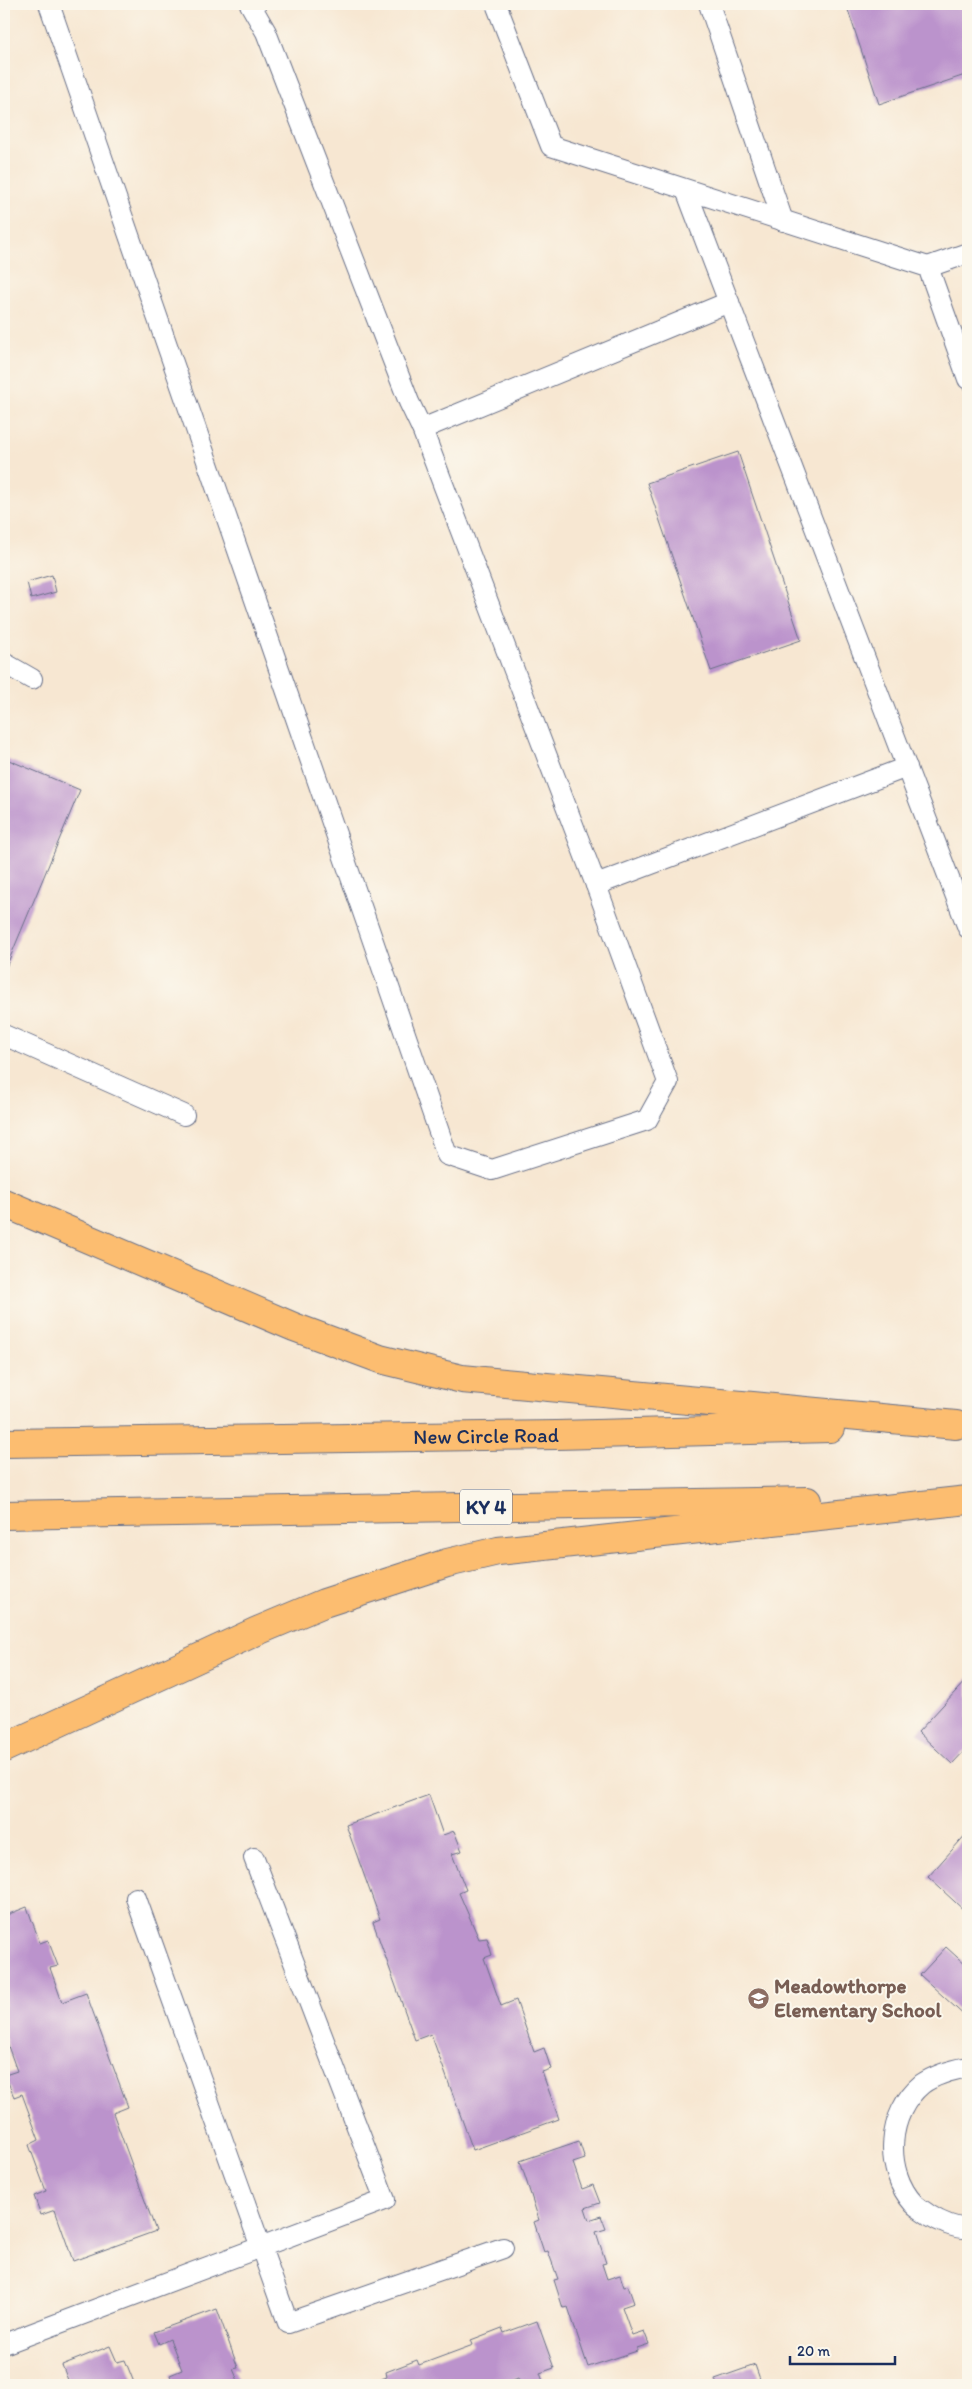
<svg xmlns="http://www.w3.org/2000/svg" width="972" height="2389" viewBox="0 0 972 2389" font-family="Itim,sans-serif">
<rect width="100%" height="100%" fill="#fbf7ec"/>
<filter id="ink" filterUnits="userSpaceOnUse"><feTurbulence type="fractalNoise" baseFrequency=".02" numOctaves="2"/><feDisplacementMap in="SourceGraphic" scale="10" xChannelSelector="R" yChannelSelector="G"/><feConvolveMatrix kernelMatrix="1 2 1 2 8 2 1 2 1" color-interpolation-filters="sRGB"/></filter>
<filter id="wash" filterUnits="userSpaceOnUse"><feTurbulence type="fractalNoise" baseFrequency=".0096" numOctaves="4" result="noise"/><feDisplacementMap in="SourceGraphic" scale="20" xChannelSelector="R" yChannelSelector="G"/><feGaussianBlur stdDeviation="1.12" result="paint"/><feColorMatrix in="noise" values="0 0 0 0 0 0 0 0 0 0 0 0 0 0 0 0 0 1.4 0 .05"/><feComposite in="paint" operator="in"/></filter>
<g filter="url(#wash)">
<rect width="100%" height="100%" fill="#f7e7d2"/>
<g id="blocks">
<g fill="#bb93cc">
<path d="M 846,4 L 968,4 L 968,74 L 879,104 Z"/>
<path d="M 738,452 L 801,640 L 711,671 L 647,483 Z"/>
<path d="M 52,575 L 56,592 L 31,599 L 27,582 Z"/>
<path d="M 4,758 L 80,790 L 4,972 Z"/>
<path d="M 968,1678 L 968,1747 L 952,1764 L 918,1732 Z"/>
<path d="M 429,1795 L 443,1835 L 454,1831 L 462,1851 L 452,1854 L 466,1890 L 459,1893 L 479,1939 L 487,1938 L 492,1955 L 484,1958 L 501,2006 L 516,2000 L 534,2052 L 544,2048 L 551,2069 L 542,2072 L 559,2119 L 473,2150 L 431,2034 L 415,2040 L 373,1922 L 380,1919 L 346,1825 Z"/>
<path d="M 968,1832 L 968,1914 L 928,1877 Z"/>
<path d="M 27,1907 L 40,1943 L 48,1940 L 58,1966 L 50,1968 L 62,2002 L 86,1993 L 128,2107 L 113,2113 L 156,2231 L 73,2261 L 55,2210 L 41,2215 L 34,2196 L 46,2191 L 29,2145 L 39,2140 L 22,2094 L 14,2097 L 5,2075 L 17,2071 L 4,2035 L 4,1916 Z"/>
<path d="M 946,1947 L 968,1967 L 968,2019 L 920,1975 Z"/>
<path d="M 579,2141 L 585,2159 L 573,2163 L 582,2189 L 593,2185 L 600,2203 L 585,2208 L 589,2220 L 601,2216 L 606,2229 L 596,2232 L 606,2263 L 602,2264 L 607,2279 L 620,2275 L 624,2287 L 628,2286 L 634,2303 L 622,2307 L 632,2335 L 644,2331 L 649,2344 L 637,2348 L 637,2351 L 588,2367 L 568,2307 L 563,2308 L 554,2280 L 558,2279 L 548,2251 L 544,2252 L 534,2222 L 539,2220 L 520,2161 Z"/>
<path d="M 217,2309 L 238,2368 L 233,2369 L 240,2385 L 174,2385 L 170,2375 L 182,2370 L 170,2339 L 159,2344 L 154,2332 Z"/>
<path d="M 537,2321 L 554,2368 L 540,2373 L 544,2384 L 521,2385 L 518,2378 L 507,2382 L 508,2385 L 364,2385 L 387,2377 L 386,2372 L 417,2360 L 419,2365 L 473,2345 L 471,2340 L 502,2328 L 504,2333 Z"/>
<path d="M 110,2346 L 117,2362 L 125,2360 L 135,2385 L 70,2385 L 62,2365 Z"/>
<path d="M 755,2365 L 762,2385 L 717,2385 L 715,2379 Z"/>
</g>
</g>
</g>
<g filter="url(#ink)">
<use href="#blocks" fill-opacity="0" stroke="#686f87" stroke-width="1"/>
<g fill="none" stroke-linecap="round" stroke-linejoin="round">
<defs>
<g id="lane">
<path d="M 49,4 L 447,1155 L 492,1170 L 647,1120 L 668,1082 L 596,885 L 422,429 L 409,402 L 266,32 L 250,4"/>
<path d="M 496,4 L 551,146 L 928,267 L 968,379"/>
<path d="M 709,4 L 783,221"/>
<path d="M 686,190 L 968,928"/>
<path d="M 928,267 L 968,253"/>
<path d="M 422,429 L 729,302"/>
<path d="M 4,663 L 32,679"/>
<path d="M 596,885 L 907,767"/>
<path d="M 4,1035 L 184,1115"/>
<path d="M 136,1898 L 288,2323 L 503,2248"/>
<path d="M 968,2067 C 952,2070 936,2074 922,2084 C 887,2113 883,2170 914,2204 C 918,2208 924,2211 929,2215 C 940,2222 956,2229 968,2228"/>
<path d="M 4,2344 L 385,2200 L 254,1858"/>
</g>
<g id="highway">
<path d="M 4,1203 L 294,1327 L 380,1359 L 462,1379 L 956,1425"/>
<path id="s1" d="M 4,1443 L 557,1435 L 830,1428"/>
<path d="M 4,1515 L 807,1501"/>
<path d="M 4,1748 L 255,1632 L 324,1603 L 447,1563 L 498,1551 L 968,1500"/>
</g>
</defs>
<use href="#lane" stroke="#686f87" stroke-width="22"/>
<use href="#highway" stroke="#686f87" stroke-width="30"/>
<use href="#lane" stroke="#fff" stroke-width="20"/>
<use href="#highway" stroke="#fcbd6f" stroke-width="28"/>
</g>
</g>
<defs>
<symbol id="school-disc" viewBox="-11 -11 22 22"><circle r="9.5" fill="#8d6e63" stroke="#fbf7ec"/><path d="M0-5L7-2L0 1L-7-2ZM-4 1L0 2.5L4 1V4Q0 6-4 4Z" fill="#fff"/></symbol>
</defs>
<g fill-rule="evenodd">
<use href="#school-disc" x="746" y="1986" width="25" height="25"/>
</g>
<g text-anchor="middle" stroke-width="4" stroke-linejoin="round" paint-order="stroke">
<rect fill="#fbf7ec" stroke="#5e6b89" stroke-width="1" x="460" y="1489.5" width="52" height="35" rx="4"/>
<g font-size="20" font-weight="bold" fill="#1b2f5e">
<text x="486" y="1514">KY 4</text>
</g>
<g font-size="21" fill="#1b2f5e" stroke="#fbf7ec">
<text dy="7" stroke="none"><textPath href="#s1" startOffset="482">New Circle Road</textPath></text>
</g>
<g font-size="21" font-weight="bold" fill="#785e54" stroke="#fbf7ec" text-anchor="start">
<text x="774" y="1993">Meadowthorpe<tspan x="774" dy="24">Elementary School</tspan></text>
</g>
</g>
<rect width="972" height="2389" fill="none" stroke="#fbf7ec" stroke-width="20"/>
<path d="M790 2356v8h105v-8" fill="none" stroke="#1b2f5e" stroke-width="2.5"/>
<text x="797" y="2356" font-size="15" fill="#1b2f5e" stroke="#fbf7ec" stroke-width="4" paint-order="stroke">20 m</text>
</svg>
